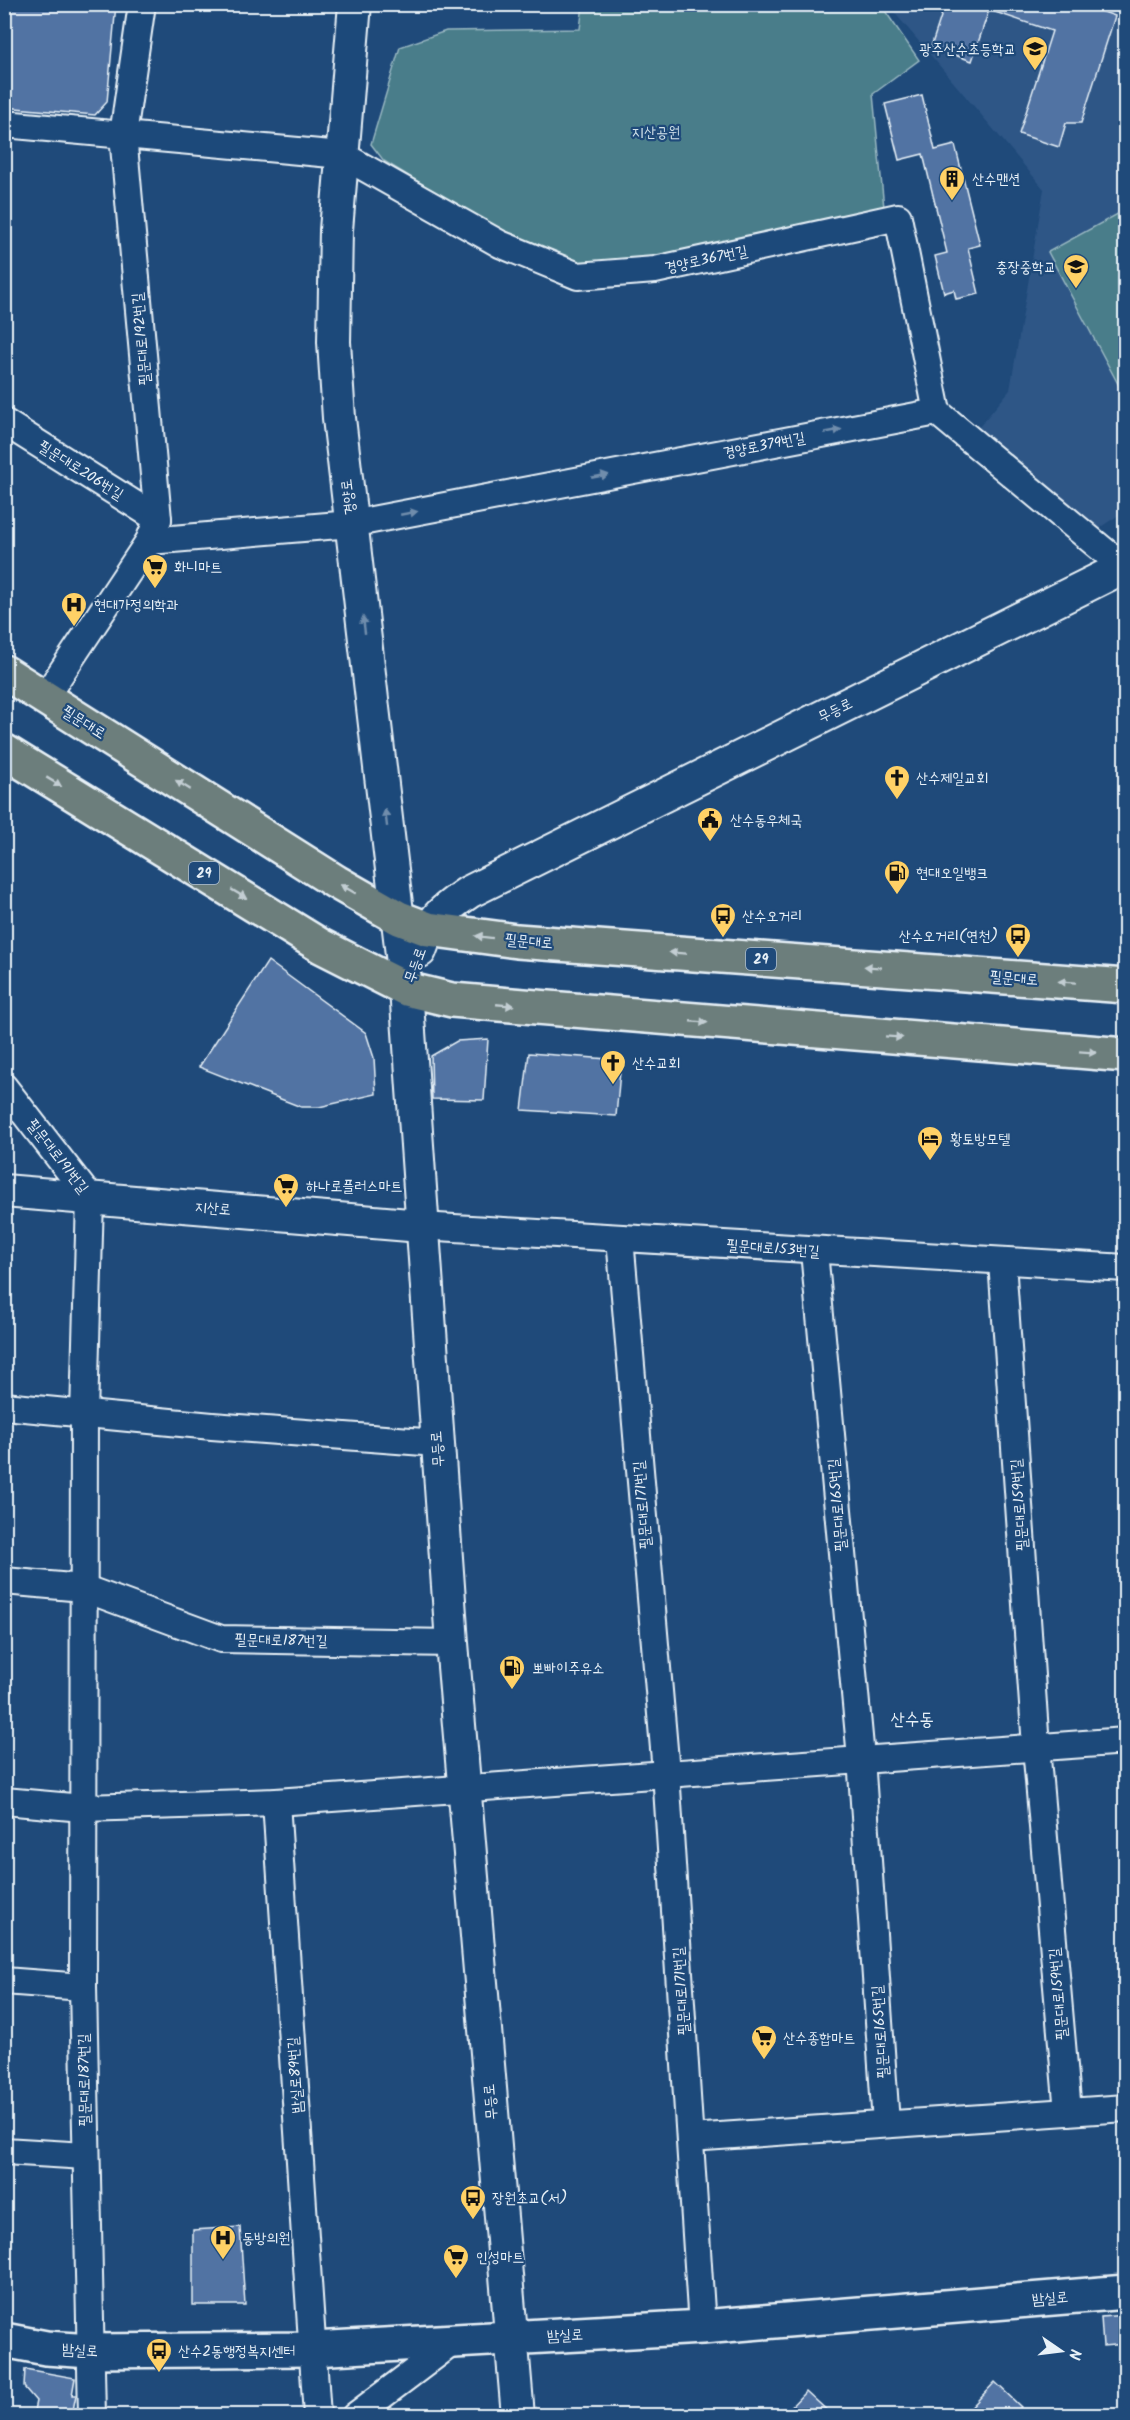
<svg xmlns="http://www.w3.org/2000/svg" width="1130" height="2420" viewBox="0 0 1130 2420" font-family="Kalam,'Poor Story',sans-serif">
<rect width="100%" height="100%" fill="#1f4a7a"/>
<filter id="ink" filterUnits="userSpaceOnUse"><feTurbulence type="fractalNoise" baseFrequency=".0167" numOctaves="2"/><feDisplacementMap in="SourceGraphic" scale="12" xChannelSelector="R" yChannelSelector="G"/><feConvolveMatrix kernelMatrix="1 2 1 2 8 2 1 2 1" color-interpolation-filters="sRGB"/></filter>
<g filter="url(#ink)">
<path fill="#2e5686" d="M 888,5 L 1125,5 L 1125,511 L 1099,528 L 979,427 L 1010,390 L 1044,189 Z"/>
<g fill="#497d8a" stroke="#98b7c1" stroke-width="1.5">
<path d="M 583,5 L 881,5 L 919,60 L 873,94 L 884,208 L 636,263 L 573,264 L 532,251 L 384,161 L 371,144 L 400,47 L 446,31 L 580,29 Z"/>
<path d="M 1125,210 L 1125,397 L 1048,252 Z"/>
</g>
<g fill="#5173a3" stroke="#e8f1f8" stroke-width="1.5">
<path d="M 4,4 L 116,4 L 107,102 L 95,115 L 4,107 Z"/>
<path d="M 945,4 L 1081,4 L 1115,16 L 1081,123 L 1066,123 L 1059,147 L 1019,134 L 1052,31 L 989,10 L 972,61 L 931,47 Z"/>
<path d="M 922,95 L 935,150 L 955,145 L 980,245 L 968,248 L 979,294 L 956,299 L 954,290 L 944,293 L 935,256 L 947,253 L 923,154 L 899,160 L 885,104 Z"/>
<path d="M 268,961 L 366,1033 L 374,1058 L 376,1094 L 319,1107 L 301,1107 L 199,1067 Z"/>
<path d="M 488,1039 L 484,1100 L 432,1099 L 431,1056 L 457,1041 Z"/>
<path d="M 529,1053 L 621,1060 L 616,1116 L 522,1110 Z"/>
<path d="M 240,2227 L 245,2305 L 193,2305 L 193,2230 Z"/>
<path d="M 1125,2315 L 1125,2344 L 1103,2346 L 1101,2317 Z"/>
<path d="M 25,2369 L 75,2378 L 72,2395 L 76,2395 L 72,2415 L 33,2415 L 36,2401 L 24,2387 Z"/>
<path d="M 995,2382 L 1021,2407 L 1013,2415 L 964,2415 Z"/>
<path d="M 806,2391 L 832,2415 L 783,2415 Z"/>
</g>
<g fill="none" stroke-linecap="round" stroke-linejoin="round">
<defs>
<g id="minor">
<path d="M 4,124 L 342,155 L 500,244 L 578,276 L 655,270 L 898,217 L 937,412"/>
<path d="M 937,412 L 1126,569"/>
<path d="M 4,422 L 158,519"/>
<path d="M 149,541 L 351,524 L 937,412"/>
<path d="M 45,697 L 149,541 L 158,519 L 123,135 L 142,4"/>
<path d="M 4,1087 L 90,1198 L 84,1415 L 83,1987 L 92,2416"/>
<path d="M 421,1226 L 1126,1268"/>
<path d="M 620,1238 L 666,1772 L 702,2327"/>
<path d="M 814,1251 L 861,1758 L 886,2124"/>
<path d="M 1002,1262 L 1036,1747 L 1068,2112"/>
<path d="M 4,1406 L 212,1426 L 437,1443"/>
<path d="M 4,1581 L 83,1588 L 221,1639 L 452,1643"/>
<path d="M 4,1801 L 83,1808 L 276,1802 L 1126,1741"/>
<path d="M 276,1802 L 317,2416"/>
<path d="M 4,1981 L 83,1987"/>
<path d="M 690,2138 L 1126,2108"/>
<path d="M 4,2151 L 86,2156"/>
<path d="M 355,2416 L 453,2342"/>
</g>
<g id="tertiary">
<path d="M 355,4 L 336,230 L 334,342 L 339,418 L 406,989 L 452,1643 L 518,2416"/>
<path d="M 420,951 C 431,919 441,911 469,892 L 1126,566"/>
<path d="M 4,1191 L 421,1226"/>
</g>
<path id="secondary" d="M 4,2340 L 46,2348 L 91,2351 L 313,2349 L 702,2327 L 1126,2292"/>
<g id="primary">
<path d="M 4,672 L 336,882 L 399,918 L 428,929 L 517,941 L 1126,986"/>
<path d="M 4,751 L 321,946 L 406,989 L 452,1000 L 499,1004 L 1126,1055"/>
</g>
</defs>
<use href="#minor" stroke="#e8f1f8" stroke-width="30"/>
<use href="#tertiary" stroke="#e8f1f8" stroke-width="36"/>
<use href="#secondary" stroke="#e8f1f8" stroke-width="38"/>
<use href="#primary" stroke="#e8f1f8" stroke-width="38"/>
<use href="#minor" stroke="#1f4a7a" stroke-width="26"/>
<use href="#tertiary" stroke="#1f4a7a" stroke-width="32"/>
<use href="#secondary" stroke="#1f4a7a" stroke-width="33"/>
<use href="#primary" stroke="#6c7e7c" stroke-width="33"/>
</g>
<defs><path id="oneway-solid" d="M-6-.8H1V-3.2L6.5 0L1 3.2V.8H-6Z" transform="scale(1.5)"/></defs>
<g fill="#6f8dac">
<use href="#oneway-solid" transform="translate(833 431) rotate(-11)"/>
<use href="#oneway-solid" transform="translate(600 476) rotate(-11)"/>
<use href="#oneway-solid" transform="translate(409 513) rotate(-11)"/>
<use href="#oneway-solid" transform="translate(364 625) rotate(-97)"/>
<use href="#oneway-solid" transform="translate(386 818) rotate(-97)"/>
</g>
<g fill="#c3ced3">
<use href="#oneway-solid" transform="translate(54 782) rotate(31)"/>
<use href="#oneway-solid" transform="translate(183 785) rotate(-148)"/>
<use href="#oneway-solid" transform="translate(348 889) rotate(-150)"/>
<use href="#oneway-solid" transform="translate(239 894) rotate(31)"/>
<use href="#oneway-solid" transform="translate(484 937) rotate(-173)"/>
<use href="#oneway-solid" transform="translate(678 953) rotate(-176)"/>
<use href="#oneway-solid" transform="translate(873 967) rotate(-176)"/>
<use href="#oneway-solid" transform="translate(1067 982) rotate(-176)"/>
<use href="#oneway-solid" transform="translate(505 1005) rotate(5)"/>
<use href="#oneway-solid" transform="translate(699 1022) rotate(5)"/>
<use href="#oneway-solid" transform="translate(894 1037) rotate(4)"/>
<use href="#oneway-solid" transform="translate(1088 1052) rotate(4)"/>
</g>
</g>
<defs>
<symbol id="school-pin" viewBox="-11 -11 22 30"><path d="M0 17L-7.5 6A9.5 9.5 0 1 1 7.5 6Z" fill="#ffd166" stroke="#1f4a7a"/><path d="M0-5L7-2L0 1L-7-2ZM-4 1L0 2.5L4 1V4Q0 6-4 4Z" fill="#111"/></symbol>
<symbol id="building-pin" viewBox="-11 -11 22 30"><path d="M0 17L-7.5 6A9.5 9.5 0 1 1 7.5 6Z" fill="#ffd166" stroke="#1f4a7a"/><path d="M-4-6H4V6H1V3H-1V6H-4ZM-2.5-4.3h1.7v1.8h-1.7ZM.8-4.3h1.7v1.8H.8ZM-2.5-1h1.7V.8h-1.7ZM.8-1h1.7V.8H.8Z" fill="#111"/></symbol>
<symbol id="supermarket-pin" viewBox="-11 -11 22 30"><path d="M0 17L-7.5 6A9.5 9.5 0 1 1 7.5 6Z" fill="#ffd166" stroke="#1f4a7a"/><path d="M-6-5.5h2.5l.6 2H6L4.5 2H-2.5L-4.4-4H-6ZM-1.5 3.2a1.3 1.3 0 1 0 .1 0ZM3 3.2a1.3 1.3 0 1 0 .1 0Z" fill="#111"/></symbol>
<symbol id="hospital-pin" viewBox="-11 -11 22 30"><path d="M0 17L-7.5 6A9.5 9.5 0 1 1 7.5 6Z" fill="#ffd166" stroke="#1f4a7a"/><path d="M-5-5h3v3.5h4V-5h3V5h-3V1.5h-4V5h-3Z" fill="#111"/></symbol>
<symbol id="church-pin" viewBox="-11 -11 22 30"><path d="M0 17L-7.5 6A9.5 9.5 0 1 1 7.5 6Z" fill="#ffd166" stroke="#1f4a7a"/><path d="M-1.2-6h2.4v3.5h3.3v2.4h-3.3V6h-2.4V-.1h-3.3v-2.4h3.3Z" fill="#111"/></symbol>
<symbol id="civic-pin" viewBox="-11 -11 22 30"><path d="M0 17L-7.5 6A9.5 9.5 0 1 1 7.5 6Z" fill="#ffd166" stroke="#1f4a7a"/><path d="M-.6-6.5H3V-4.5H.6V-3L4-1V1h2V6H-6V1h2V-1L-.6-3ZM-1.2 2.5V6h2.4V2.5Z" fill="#111"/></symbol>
<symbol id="fuel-pin" viewBox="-11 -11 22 30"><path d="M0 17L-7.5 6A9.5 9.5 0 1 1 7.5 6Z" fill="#ffd166" stroke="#1f4a7a"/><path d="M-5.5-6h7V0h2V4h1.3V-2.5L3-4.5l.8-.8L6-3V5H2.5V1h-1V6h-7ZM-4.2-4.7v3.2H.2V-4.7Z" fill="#111"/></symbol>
<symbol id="bus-pin" viewBox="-11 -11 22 30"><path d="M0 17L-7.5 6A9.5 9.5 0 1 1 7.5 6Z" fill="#ffd166" stroke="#1f4a7a"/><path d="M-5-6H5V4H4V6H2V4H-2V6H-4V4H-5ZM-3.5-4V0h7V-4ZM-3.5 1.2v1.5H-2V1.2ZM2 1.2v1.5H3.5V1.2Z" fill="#111"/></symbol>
<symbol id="hotel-pin" viewBox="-11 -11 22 30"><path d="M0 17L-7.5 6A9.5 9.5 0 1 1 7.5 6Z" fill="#ffd166" stroke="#1f4a7a"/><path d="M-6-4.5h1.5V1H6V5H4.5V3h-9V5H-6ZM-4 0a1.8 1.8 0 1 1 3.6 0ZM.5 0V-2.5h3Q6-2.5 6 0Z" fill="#111"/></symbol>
</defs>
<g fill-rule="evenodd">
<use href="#school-pin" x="1020" y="34" width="30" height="40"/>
<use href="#building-pin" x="937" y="164" width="30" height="40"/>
<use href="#school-pin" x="1061" y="252" width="30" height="40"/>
<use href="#supermarket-pin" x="140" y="552" width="30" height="40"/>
<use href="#hospital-pin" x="59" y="590" width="30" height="40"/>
<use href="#church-pin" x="882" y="763" width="30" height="40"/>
<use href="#civic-pin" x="695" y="805" width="30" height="40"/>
<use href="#fuel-pin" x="882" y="858" width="30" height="40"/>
<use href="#bus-pin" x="708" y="901" width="30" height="40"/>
<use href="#bus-pin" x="1003" y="921" width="30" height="40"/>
<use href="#church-pin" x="598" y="1048" width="30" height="40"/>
<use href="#hotel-pin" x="915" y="1124" width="30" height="40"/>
<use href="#supermarket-pin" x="271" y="1171" width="30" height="40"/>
<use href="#fuel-pin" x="497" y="1653" width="30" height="40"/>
<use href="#supermarket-pin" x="749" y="2023" width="30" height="40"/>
<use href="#bus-pin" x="458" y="2183" width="30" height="40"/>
<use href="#hospital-pin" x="208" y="2223" width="30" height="40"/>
<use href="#supermarket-pin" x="441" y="2242" width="30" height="40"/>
<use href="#bus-pin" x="144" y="2336" width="30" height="40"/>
</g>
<g text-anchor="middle" stroke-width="4.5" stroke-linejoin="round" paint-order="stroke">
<g fill="#1f4a7a" stroke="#acbfd2" stroke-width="1.5">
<rect x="189" y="862" width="30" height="22" rx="4.5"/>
<rect x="746" y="948" width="30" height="22" rx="4.5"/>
</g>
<g font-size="14" font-weight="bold" fill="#e8f1f8">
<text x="204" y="878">29</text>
<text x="761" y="964">29</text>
</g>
<g font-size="15" fill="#e8f1f8" stroke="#1f4a7a" text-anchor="start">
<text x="1016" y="54" text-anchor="end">광주산수초등학교</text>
<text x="972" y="184">산수맨션</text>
<text x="1056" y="272" text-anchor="end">충장중학교</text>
<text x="174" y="572">화니마트</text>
<text x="94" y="610">현대가정의학과</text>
<text x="916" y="783">산수제일교회</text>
<text x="730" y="825">산수동우체국</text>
<text x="916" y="878">현대오일뱅크</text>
<text x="742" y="921">산수오거리</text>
<text x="998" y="941" text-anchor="end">산수오거리(연천)</text>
<text x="632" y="1068">산수교회</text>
<text x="950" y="1144">황토방모텔</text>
<text x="306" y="1191">하나로플러스마트</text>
<text x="532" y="1673">뽀빠이주유소</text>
<text x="783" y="2043">산수종합마트</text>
<text x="492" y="2203">장원초교(서)</text>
<text x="242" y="2243">동방의원</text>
<text x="476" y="2262">인성마트</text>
<text x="178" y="2356">산수2동행정복지센터</text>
</g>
<g font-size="15" fill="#d0e0e8" stroke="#1f4a7a">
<text x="656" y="137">지산공원</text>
</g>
<g font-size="15" fill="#e8f1f8" stroke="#1f4a7a">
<text transform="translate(706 259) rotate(-12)" y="5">경양로367번길</text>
<text transform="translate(141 339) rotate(-95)" y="5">필문대로192번길</text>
<text transform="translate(764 445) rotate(-11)" y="5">경양로379번길</text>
<text transform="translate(81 470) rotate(32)" y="5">필문대로206번길</text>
<text transform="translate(348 497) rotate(-97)" y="5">경양로</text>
<text transform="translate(835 710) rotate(-26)" y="5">무등로</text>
<text transform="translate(84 722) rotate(32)" y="5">필문대로</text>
<text transform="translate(529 941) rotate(5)" y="5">필문대로</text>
<text transform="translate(415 965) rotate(-70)" y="5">무등로</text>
<text transform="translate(1014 978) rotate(4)" y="5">필문대로</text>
<text transform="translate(58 1156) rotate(52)" y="5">필문대로191번길</text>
<text transform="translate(213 1208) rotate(5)" y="5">지산로</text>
<text transform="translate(773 1248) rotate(4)" y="5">필문대로153번길</text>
<text transform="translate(437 1449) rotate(-94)" y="5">무등로</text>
<text transform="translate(642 1505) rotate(-95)" y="5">필문대로171번길</text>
<text transform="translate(837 1505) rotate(-95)" y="5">필문대로165번길</text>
<text transform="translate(1019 1505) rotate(-94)" y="5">필문대로159번길</text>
<text transform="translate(281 1640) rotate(1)" y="5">필문대로187번길</text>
<text transform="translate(681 1991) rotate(-94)" y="5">필문대로171번길</text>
<text transform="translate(1058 1994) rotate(-95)" y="5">필문대로159번길</text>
<text transform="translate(880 2032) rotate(-94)" y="5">필문대로165번길</text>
<text transform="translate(295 2075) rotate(-94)" y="5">밤실로89번길</text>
<text transform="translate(84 2080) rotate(-91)" y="5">필문대로187번길</text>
<text transform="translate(490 2102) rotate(-95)" y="5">무등로</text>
<text transform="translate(1050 2298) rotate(-5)" y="5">밤실로</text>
<text transform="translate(565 2335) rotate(-3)" y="5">밤실로</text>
<text transform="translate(80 2350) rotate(3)" y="5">밤실로</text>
</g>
<g font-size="18" fill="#e8f1f8" stroke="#1f4a7a">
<text x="912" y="1725">산수동</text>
</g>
</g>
<rect width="1130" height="2420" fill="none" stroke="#1f4a7a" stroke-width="24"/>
<rect x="12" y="12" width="1106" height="2396" fill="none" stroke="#e8f1f8" stroke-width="2" filter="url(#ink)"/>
<g transform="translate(1061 2351) rotate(104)" stroke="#1f4a7a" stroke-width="4.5" paint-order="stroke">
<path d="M0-4.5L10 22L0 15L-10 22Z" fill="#e8f1f8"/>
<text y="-9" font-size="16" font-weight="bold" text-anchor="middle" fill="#e8f1f8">N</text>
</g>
</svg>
